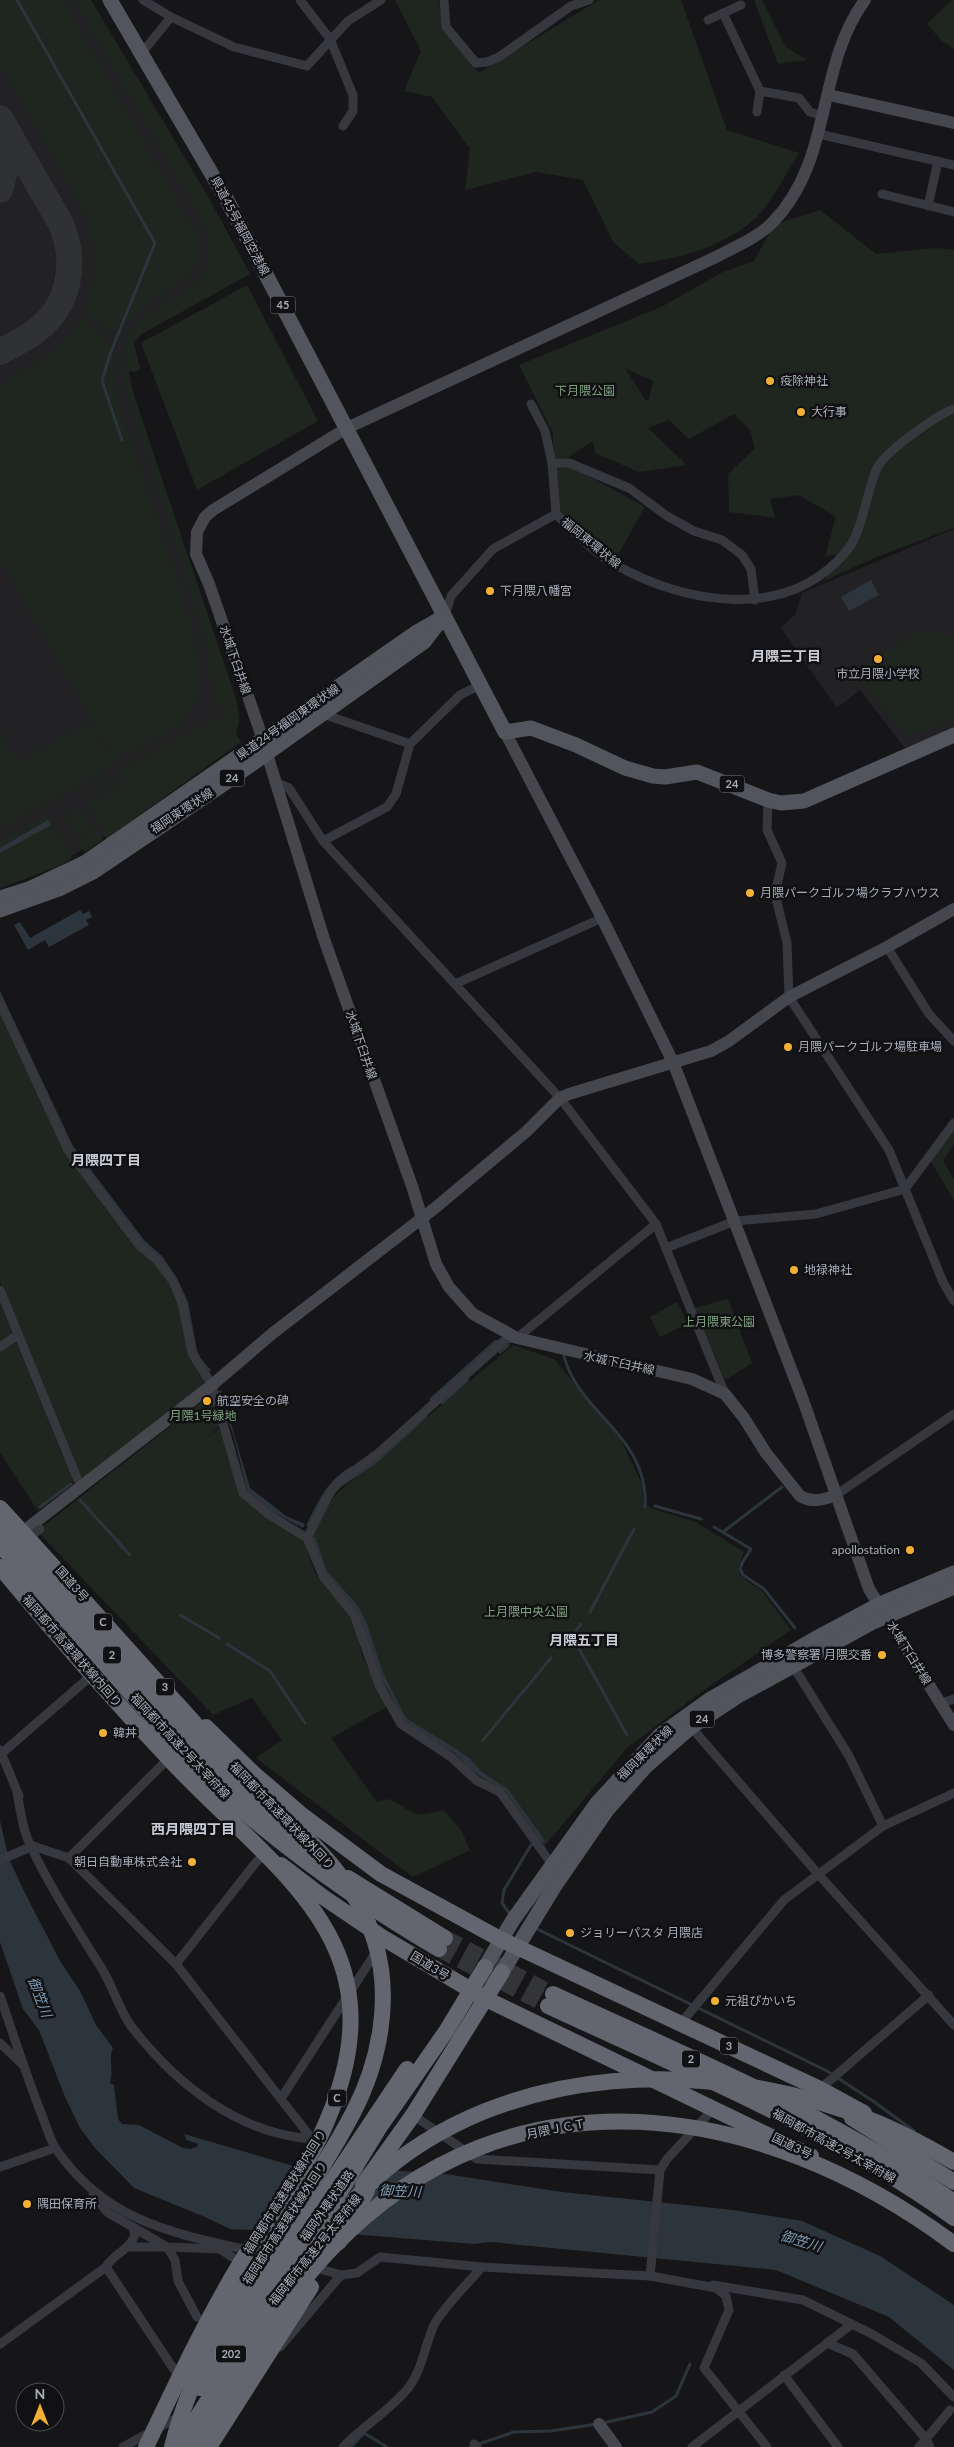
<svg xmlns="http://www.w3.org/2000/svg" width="954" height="2447" viewBox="0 0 954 2447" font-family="Lato,'Noto Sans JP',sans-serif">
<rect width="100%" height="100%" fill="#161618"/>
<g fill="#222225">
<path d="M 0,0 L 89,0 L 249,272 L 140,335 L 134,344 L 140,369 L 136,372 L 129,371 L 133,393 L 236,699 L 239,715 L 237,730 L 211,763 L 111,832 L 46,871 L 0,887 Z"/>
<path d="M 954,529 L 954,727 L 949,731 L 905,748 L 860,690 L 837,708 L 781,628 L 795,615 L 802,593 Z"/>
</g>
<g fill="#1e261f" fill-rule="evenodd">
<path d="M 0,0 L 63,0 L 200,240 L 198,264 L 184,280 L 146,304 L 133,316 L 124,329 L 108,329 L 83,312 C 98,269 98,244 79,203 L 0,65 Z"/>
<path d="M 74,0 L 91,0 L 209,198 L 250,274 L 140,335 L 134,344 L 140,369 L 136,372 L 129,371 L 133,393 L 236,699 L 239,720 L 236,734 L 241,742 L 106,839 L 87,804 L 125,783 L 120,777 L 87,796 L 83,795 L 85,792 L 171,742 L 227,713 L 224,704 L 211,709 L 212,688 L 207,645 L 122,376 C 123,361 124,344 132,331 C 164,284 237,298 200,217 Z"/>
<path d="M 395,0 L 438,0 L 444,29 L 479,73 L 599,0 L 681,0 L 727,130 L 799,153 C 789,169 769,206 756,218 C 724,247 681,258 639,264 L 613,242 L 583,180 L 536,172 L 465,190 L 470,149 L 432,97 L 404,91 L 421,51 Z"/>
<path d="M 754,0 L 762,0 L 786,47 L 807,60 L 778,64 Z"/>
<path d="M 952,0 L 954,0 L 954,49 L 941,40 L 927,24 Z"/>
<path d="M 820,210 L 876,254 L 936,248 L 954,250 L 954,528 L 879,556 L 824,581 L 842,554 L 825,556 L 836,517 L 799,495 L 770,499 L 775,518 L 729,512 L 728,474 L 755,448 L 750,430 L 734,414 L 689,439 L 669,420 L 648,428 L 687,465 L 639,472 L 595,453 L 593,441 L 567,458 L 553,458 L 553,433 L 519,365 L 663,306 L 723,272 L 754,261 L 774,225 ZM 625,368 L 653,381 L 649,400 L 646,401 Z"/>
<path d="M 247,285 L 318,421 L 197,490 L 141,343 Z"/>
<path d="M 82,318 C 95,328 110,338 113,354 C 116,369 113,384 117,399 L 181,587 L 196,646 L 199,669 L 200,686 L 197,699 L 180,725 L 127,755 L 125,750 L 118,754 L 122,762 L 119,763 L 115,761 L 0,560 L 0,384 C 31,366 63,350 82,318 Z"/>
<path d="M 555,465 L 568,465 L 645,507 L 615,560 L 559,513 Z"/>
<path d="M 921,631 L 954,635 L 954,719 L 950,722 L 907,736 L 859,680 L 865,672 L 861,666 Z"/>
<path d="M 86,723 L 91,724 L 112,761 L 112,767 L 0,829 L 0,732 L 17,762 Z"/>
<path d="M 81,807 L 93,827 L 76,836 L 65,816 Z"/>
<path d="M 43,817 L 51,819 L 55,824 L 72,858 L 57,867 L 0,888 L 0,841 Z"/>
<path d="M 94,830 L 103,840 L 84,852 L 79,844 L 80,839 Z"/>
<path d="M 0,1008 L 56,1132 L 171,1282 L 207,1381 L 85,1478 L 80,1476 L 0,1282 Z"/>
<path d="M 954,1127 L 954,1144 L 943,1161 L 954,1179 L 954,1200 L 930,1160 Z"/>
<path d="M 0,1299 L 12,1330 L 11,1336 L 0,1344 Z"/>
<path d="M 728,1299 L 752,1363 L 725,1380 L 694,1308 Z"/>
<path d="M 677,1302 L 688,1324 L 660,1337 L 650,1317 Z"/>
<path d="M 13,1342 L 17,1344 L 73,1481 L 73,1484 L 38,1511 L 0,1453 L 0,1351 Z"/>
<path d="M 513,1345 L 554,1359 L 620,1438 L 642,1484 L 643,1503 L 653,1509 L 696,1522 L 744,1552 L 738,1568 L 740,1576 L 762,1591 L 791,1630 L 700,1693 L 627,1748 L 544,1847 L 501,1790 L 480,1779 L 402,1722 L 378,1676 L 360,1626 L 323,1574 L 310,1537 L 335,1495 Z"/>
<path d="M 209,1396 L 221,1426 L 202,1441 L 223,1426 L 238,1491 L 243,1499 L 266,1517 L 298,1536 L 304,1541 L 315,1573 L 348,1614 L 358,1637 L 362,1656 L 387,1707 L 331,1738 L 377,1802 L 388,1799 C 416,1810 407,1820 443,1810 L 461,1830 L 470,1850 L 413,1877 L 256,1758 L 282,1740 L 252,1698 L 213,1715 L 37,1531 Z"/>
</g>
<g fill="#2c353c">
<path d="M 871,580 L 879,595 L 849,611 L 841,597 Z"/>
<path d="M 48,820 L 51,825 L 0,853 L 0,848 Z"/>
<path d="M 80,910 L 83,914 L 89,911 L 92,917 L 86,920 L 89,925 L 49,947 L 45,940 L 28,950 L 14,925 L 20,922 L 30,938 Z"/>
<path d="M 0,991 L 73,1146 L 144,1240 L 162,1256 L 177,1278 L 188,1302 L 197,1350 L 200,1358 L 211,1370 L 207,1373 L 197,1359 L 184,1303 L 70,1149 L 0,998 Z"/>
<path d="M 221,1390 L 250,1488 L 286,1516 L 305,1524 L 303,1528 L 271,1511 L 247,1490 L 234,1437 L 218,1392 Z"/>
<path d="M 311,1537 L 315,1537 L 327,1571 L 359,1607 L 367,1624 L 383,1673 L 406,1718 L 456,1749 L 470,1759 L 483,1773 L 508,1789 L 546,1842 L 542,1843 L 506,1792 L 471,1770 L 454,1752 L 430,1740 L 403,1721 L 388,1689 L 382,1681 L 362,1625 L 355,1610 L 323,1573 Z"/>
<path d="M 0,1821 L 9,1859 L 25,1893 L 60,1961 L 80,1991 L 96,2025 L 113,2048 C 108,2057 114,2070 110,2083 L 114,2085 L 118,2119 L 122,2124 L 139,2125 L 183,2148 L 190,2149 L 197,2147 L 198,2144 L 187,2140 L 184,2134 L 290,2165 L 439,2173 L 562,2192 L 733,2210 L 802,2221 L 880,2256 L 954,2305 L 954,2370 L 889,2317 L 776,2270 L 491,2242 L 474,2244 L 363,2235 L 230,2229 L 205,2217 L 134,2188 L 95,2148 L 80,2128 L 65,2097 L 39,2030 L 23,2009 L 0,1942 Z"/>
</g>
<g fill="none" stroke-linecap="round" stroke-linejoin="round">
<g stroke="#2c353c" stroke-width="3">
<path d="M 17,0 L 155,243 L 110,354 L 102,381 L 122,440"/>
<path d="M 500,1352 L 508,1345"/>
<path d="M 564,1356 C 579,1415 649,1435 645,1507"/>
<path d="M 431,1399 L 496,1341"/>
<path d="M 442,1403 L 468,1380"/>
<path d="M 343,1484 L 377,1461 L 426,1416"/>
<path d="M 80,1500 L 130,1555"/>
<path d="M 655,1506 L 701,1519"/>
<path d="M 40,1507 L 71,1484"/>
<path d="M 308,1525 C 320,1501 328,1482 351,1468"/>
<path d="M 714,1527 L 751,1549 L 742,1563 L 740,1569 L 743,1575 L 764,1589 L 795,1628"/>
<path d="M 723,1532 L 782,1487"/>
<path d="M 590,1612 L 634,1529"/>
<path d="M 180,1615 L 219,1638"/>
<path d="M 572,1636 L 627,1735"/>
<path d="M 571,1637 L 581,1624"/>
<path d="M 227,1644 L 270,1671 L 305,1723"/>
<path d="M 483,1740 L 551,1658"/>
<path d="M 510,1914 L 502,1903 L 504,1890 L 531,1845"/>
<path d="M 535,1928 L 827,2071 L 873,2101 L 914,2131"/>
<path d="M 603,2423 L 652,2412 L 676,2396 L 690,2364"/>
<path d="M 351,2447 L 364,2433 L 387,2447"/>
<path d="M 470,2447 L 514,2432 L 551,2431 L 597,2424"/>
</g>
<g stroke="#303135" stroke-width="26">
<path d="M 0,118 L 61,224 C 77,262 70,305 37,330 C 26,339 12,345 0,352"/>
<path d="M 0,190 L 8,160 L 5,132"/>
</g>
<g stroke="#333438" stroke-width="16" stroke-dasharray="16 8" stroke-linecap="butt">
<path d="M 445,1938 L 553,1994"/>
<path d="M 439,1949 L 548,2006"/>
</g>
<g stroke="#37383d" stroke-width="9">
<path d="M 143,0 L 171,17 L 234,47 L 307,66 L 348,21 L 381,0"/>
<path d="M 300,0 L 330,39 L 353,95 L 353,111 L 343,126"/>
<path d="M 444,0 L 446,27 L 476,63 L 487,62 L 499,57 L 571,6 L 589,0"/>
<path d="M 723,13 L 760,91 L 799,98 L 810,112 L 823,116"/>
<path d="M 708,20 L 741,5"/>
<path d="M 141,54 L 171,17"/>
<path d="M 757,112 L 760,91"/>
<path d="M 819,134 L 954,165"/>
<path d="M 882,194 L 954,212"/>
<path d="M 928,206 L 938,161"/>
<path d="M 531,404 L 545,431 L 552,463 L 556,514"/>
<path d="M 552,463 L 569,463 L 629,488 L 667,516 L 694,531 L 722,540 L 742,555 L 751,569 L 755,600"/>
<path d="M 445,616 L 451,596 L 493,549 L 556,514 C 572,530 595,554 616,565 C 687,605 786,621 845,553 C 863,533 866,492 877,468 C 885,452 936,415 954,409"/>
<path d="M 323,714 L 410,744"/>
<path d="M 274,782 L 289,788 L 323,841 L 560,1098 L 656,1224 L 725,1394"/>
<path d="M 768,800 L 767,830 L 782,863 L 775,894 L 787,943 L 789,997 L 889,1150 L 943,1282 L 954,1301"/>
<path d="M 323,841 L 387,807 L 396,794 L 410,744 L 460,695 L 480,685"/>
<path d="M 887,947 L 929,1014 L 954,1041"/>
<path d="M 455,984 L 602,918"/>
<path d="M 0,1003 L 68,1150 L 139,1245 L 157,1260 L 173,1281 L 182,1303 L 192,1353 L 212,1385 L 243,1493 L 268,1514 L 307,1538 L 323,1576 L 354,1615 L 379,1685 L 401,1724 L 451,1757 L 477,1781 L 500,1792 L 553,1866"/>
<path d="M 666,1248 L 735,1221 L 816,1214 L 905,1189 L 954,1123"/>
<path d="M 0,1290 L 77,1478 L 82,1486"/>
<path d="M 0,1347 L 18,1335"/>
<path d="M 836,1495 L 954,1414"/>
<path d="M 307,1538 L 331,1491 L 341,1480 L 376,1455 L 506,1339 L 517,1338 L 656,1224"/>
<path d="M 793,1666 L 849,1756 L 883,1826"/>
<path d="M 941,1703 L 954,1699"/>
<path d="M 691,1727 L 819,1875 L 954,2025"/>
<path d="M 0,1750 L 19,1796"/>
<path d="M 2,1753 L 91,1676"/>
<path d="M 17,1792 C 20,1808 22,1826 28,1840 C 47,1883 77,1929 102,1969 C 113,1987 119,2009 131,2026 C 175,2083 238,2134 312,2139"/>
<path d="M 33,1846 L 69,1858 L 166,1761"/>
<path d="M 69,1858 L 176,1964 L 312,2139 L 315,2139"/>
<path d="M 176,1964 L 257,1861 L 266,1853"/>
<path d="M 0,1996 C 14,2036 27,2078 43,2118 C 47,2128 50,2140 56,2149 C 106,2222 173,2233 252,2251"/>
<path d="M 681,2023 L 784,1900 L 883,1826 L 954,1793"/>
<path d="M 0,2043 L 23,2065"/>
<path d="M 820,2089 L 929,1995"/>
<path d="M 282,2097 L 376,1952"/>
<path d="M 413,2115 L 477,2159 L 660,2170"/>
<path d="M 0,2167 L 55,2148"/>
<path d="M 93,2194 L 107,2212 L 167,2247 L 220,2249"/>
<path d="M 130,2247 L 167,2247 L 175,2260 L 178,2281 L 197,2317"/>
<path d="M 217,2247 L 232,2257"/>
<path d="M 106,2267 L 181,2380"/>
<path d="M 313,2267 L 341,2275 L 357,2273 L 380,2257 L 482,2267 L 650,2276 L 716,2288 L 726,2296 L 729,2310 L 704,2368 L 767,2447"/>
<path d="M 650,2276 L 660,2170 L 667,2159 L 714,2108"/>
<path d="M 713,2285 L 803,2300 L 872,2334 L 921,2363 L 954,2397"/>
<path d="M 827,2343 L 853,2354 L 926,2439 L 919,2447"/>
<path d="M 0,2344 L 106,2267 C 115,2252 127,2253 135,2235 L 133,2227"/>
<path d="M 280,2347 L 341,2275"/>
<path d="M 784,2375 L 838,2447"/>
<path d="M 474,2444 L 477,2447"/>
<path d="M 123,2447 L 182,2415"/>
<path d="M 343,2447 C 363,2426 391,2410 409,2387 C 423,2368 425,2343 435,2323 C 445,2306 469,2282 482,2267"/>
<path d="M 692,2447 L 852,2324"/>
<path d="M 930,2447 L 926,2439 L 950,2410"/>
</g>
<g stroke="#45474d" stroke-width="12">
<path d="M 829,95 L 954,123"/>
<path d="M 505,732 L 602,918 L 673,1062 L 803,1400 L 869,1589 L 954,1725"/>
<path d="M 836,1495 C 823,1500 812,1503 800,1496 L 766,1453 L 744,1418 L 725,1394 L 692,1379 L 517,1338 L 473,1314 L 449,1287 L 436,1264 L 412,1186 L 324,939 L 259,728 L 209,584 L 196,554 L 197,532 L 205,517 L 213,510 L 347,428 L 716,257 C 734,247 757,238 772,223 C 834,160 815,68 865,0"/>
<path d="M 16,1537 L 212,1385 L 273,1333 L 435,1208 L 527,1131 L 560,1098 L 569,1094 L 711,1051 L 729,1041 L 789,997 L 887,947 L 954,909"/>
<path d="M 599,2424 L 616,2447"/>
</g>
<g stroke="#53555c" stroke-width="15">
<path d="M 110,0 L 227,200 L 505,732 L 531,728 L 576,745 L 625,768 L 653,776 L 665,777 L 697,772 L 768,800 L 781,803 L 804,801 L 954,735"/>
<path d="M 0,898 L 29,889 L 86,862 L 417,632 L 438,620"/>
<path d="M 0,910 L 59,889 L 93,872 L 225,783 L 424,642 L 444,616"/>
<path d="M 485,1967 L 513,1920 L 597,1803 L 660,1735 L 709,1700 L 820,1636 L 878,1605 L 954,1573"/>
<path d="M 502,1972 L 554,1887 L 607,1810 L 646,1766 L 691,1727 L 738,1696 L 873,1622 L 954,1587"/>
</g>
<g stroke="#63666e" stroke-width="16">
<path d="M 206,1727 L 253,1773 L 303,1816 L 381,1874 L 500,1939 L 820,2089 L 864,2113"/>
<path d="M 228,1780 L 268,1817 L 313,1851"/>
<path d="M 218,1789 C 286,1850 360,1903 439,1949"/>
<path d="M 281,1865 L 323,1897 L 385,1939 L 486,1999 L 811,2156"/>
<path d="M 348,1878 L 445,1938"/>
<path d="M 553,1994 C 688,2057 833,2116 954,2202"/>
<path d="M 548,2006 C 686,2070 830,2129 954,2218"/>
<path d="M 852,2118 L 954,2182"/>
<path d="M 363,2185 L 413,2115 L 502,1972"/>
<path d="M 339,2242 L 367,2191"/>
<path d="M 239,2341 L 289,2260 L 341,2190 L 379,2128 L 447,2030 L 485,1967"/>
</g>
<g stroke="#37383d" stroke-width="9">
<path d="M 25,1541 L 40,1529"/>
<path d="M 0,1860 L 33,1846"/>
</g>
<g stroke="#63666e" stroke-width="16">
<path d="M 0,1508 C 61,1574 120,1641 180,1707 C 199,1728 217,1750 237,1770 C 288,1822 353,1869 375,1942 C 392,1998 380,2061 353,2113 C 294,2225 203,2321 172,2447"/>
<path d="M 0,1526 L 196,1748 L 228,1780"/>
<path d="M 0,1545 L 186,1756 L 218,1789"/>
<path d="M 0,1567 C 55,1634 113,1700 173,1763 C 280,1876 403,1943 327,2121 C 306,2172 270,2215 241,2262 C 205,2322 176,2384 146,2447"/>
<path d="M 200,2388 L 258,2292 L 407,2069"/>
<path d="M 178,2447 C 224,2375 269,2305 322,2239 C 338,2219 353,2199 373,2181 C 505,2060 713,2056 873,2121 C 901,2132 928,2147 954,2162"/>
<path d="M 194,2447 C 237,2380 276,2306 332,2248 C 512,2060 762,2101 954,2244"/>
<path d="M 209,2447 L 311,2287"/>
</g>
</g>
<g fill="#f2b134" stroke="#111113" stroke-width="2">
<circle cx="770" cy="381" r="5"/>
<circle cx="801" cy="412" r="5"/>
<circle cx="490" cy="591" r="5"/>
<circle cx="878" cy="659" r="5"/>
<circle cx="750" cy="893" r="5"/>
<circle cx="788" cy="1047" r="5"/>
<circle cx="794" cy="1270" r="5"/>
<circle cx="207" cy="1401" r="5"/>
<circle cx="910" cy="1550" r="5"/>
<circle cx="882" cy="1655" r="5"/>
<circle cx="103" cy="1733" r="5"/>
<circle cx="192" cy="1862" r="5"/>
<circle cx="570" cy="1933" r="5"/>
<circle cx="715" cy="2001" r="5"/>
<circle cx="27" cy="2204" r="5"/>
</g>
<g text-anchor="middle" stroke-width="5" stroke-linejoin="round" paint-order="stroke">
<g fill="#111113" stroke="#7b7e86" stroke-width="1">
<rect x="270.5" y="296.5" width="25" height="17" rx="4"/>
<rect x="219.5" y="769.5" width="25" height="17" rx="4"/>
<rect x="719.5" y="775.5" width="25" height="17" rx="4"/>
<rect x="94" y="1613.5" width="18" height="17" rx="4"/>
<rect x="103" y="1646.5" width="18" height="17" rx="4"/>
<rect x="156" y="1678.5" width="18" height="17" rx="4"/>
<rect x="689.5" y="1710.5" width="25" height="17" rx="4"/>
<rect x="720" y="2037.5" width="18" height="17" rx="4"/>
<rect x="682" y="2050.5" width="18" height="17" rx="4"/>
<rect x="328" y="2089.5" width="18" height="17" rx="4"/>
<rect x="216" y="2345.5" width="30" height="17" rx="4"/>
</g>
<g font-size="11" font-weight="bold" fill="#a8adb8">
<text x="283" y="309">45</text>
<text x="232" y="782">24</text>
<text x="732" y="788">24</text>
<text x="103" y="1626">C</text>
<text x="112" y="1659">2</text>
<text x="165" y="1691">3</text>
<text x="702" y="1723">24</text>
<text x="729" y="2050">3</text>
<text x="691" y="2063">2</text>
<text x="337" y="2102">C</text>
<text x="231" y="2358">202</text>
</g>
<g font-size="12" fill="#a8adb8" stroke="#111113">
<text transform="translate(240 226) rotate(62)" y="4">県道45号福岡空港線</text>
<text transform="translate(591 543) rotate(39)" y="4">福岡東環状線</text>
<text transform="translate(235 660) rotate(71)" y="4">水城下臼井線</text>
<text transform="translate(288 722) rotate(-35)" y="4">県道24号福岡東環状線</text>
<text transform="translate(182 811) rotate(-33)" y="4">福岡東環状線</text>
<text transform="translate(361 1045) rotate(71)" y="4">水城下臼井線</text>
<text transform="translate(619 1363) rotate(12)" y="4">水城下臼井線</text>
<text transform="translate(72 1584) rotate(48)" y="4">国道3号</text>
<text transform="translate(72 1651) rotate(49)" y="4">福岡都市高速環状線内回り</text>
<text transform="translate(909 1653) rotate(58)" y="4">水城下臼井線</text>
<text transform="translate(180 1746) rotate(47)" y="4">福岡都市高速2号太宰府線</text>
<text transform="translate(645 1753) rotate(-44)" y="4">福岡東環状線</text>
<text transform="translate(282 1816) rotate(46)" y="4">福岡都市高速環状線外回り</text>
<text transform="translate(430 1966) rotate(31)" y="4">国道3号</text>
<text transform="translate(556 2129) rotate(-11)" y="4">月隈ＪＣＴ</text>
<text transform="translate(792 2146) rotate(26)" y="4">国道3号</text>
<text transform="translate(834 2146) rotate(29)" y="4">福岡都市高速2号太宰府線</text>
<text transform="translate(285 2192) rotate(-58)" y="4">福岡都市高速環状線内回り</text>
<text transform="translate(327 2206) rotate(-55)" y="4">福岡外環状道路</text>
<text transform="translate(285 2223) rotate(-57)" y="4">福岡都市高速環状線外回り</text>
<text transform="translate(315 2250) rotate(-51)" y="4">福岡都市高速2号太宰府線</text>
</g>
<g font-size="12" fill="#a8adb8" stroke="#111113" text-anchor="start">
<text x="780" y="385">疫除神社</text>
<text x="811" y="416">大行事</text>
<text x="500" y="595">下月隈八幡宮</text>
<text x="878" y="678" text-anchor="middle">市立月隈小学校</text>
<text x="760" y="897">月隈パークゴルフ場クラブハウス</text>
<text x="798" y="1051">月隈パークゴルフ場駐車場</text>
<text x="804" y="1274">地禄神社</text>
<text x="217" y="1405">航空安全の碑</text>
<text x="900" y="1554" text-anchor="end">apollostation</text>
<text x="872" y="1659" text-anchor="end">博多警察署 月隈交番</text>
<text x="113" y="1737">韓丼</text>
<text x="182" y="1866" text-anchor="end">朝日自動車株式会社</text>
<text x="580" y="1937">ジョリーパスタ 月隈店</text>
<text x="725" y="2005">元祖ぴかいち</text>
<text x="37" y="2208">隅田保育所</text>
</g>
<g font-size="12" fill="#7fa381" stroke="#111113">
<text x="585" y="395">下月隈公園</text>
<text x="719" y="1326">上月隈東公園</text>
<text x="203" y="1420">月隈1号緑地</text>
<text x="526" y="1616">上月隈中央公園</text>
</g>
<g font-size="14" font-weight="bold" fill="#c9ccd4" stroke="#111113">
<text x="786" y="661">月隈三丁目</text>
<text x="106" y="1165">月隈四丁目</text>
<text x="584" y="1645">月隈五丁目</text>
<text x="193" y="1834">西月隈四丁目</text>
</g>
<g font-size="14" font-style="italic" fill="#7f9bb3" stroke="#111113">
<text transform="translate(40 1997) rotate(69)" y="5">御笠川</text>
<text transform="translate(400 2191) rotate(3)" y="5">御笠川</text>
<text transform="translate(801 2241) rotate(17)" y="5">御笠川</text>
</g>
</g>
<g transform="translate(40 2407)"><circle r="24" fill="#111113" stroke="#4d4f55"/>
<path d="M0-4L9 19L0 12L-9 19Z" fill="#f2b134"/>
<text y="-8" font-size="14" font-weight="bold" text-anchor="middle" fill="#a8adb8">N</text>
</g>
</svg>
